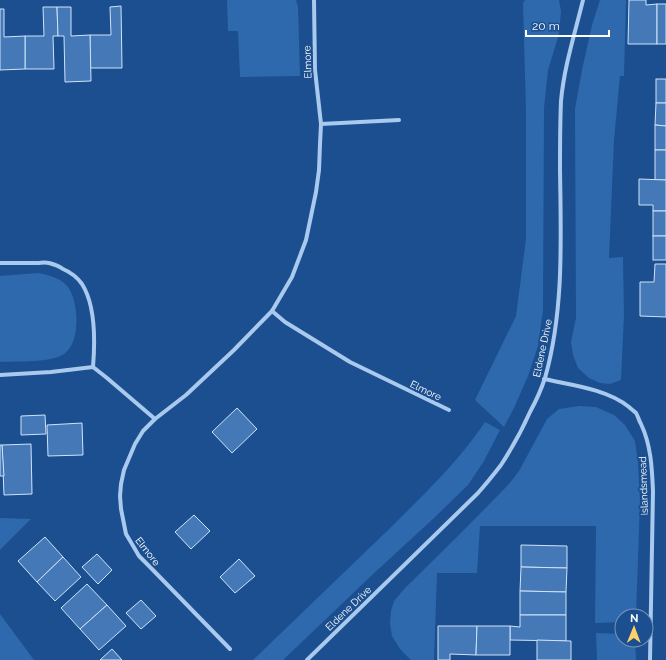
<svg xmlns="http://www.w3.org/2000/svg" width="666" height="660" viewBox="0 0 666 660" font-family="Raleway,sans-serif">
<rect width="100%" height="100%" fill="#1b4f8f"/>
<g fill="#2e69ad">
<path d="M 227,0 L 296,0 L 298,7 L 300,76 L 240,77 L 238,31 L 228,31 Z"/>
<path d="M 525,0 L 559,0 L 561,11 L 559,34 L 548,70 L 544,108 L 543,310 L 538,346 L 528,376 L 514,408 L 504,427 L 475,400 L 516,316 L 526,239 L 526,111 L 523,3 Z"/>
<path d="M 600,0 L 626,0 L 624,76 L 620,76 L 614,140 L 609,258 L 623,257 L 624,315 L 621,380 L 610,384 L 600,383 L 589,378 L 578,368 L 573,355 L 571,342 L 576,318 L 575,109 L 582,70 L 592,25 Z"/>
<path d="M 38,273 C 49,275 61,278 68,287 C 79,302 81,343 64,354 C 50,363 17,361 0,362 L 0,276 Z"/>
<path d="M 579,406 L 596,407 L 614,415 L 625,425 L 635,441 L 638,463 L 640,501 L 636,616 L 622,616 L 622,622 L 595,623 L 596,526 L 480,526 L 477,573 L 437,573 L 434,660 L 411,660 L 400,649 L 392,636 L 390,623 L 391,611 L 394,601 L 405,588 L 460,534 L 509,484 L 519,471 L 547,419 L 559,409 Z"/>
<path d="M 485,422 L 500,430 L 484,461 L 468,485 L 434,518 L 371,576 L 283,660 L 253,660 C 297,618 340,576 384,534 C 419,499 457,464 485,422 Z"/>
<path d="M 0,518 L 31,519 L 0,550 Z"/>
<path d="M 0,614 L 34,660 L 0,660 Z"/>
<path d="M 596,633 L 622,634 L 622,640 L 635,640 L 636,660 L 597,660 Z"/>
</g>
<g fill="#4478b7" stroke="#cfe3fa">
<path d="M 629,0 L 646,0 L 646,5 L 657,4 L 657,44 L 628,44 Z"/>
<rect x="657" y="4" width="9" height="40"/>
<path d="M 121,6 L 122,68 L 90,68 L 90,35 L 111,35 L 110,7 Z"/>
<path d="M 43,7 L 57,7 L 58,36 L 53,36 L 54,69 L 25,69 L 25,36 L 44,36 Z"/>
<path d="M 57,7 L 71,7 L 71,36 L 90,35 L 91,81 L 65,82 L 64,36 L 58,36 Z"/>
<path d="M 0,9 L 4,9 L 4,37 L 25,36 L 25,69 L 0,70 Z"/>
<rect x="656" y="79" width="10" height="24"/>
<path d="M 656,103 L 666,103 L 666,126 L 655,125 Z"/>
<path d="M 655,125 L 666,126 L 666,150 L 655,150 Z"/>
<rect x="655" y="150" width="11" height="30"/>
<path d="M 639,179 L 666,180 L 666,211 L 653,211 L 653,205 L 639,205 Z"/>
<rect x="653" y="211" width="13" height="25"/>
<rect x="653" y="236" width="13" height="24"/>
<path d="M 655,264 L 666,264 L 666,317 L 640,316 L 640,282 L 654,282 Z"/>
<path d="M 237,408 L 257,429 L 232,453 L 212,432 Z"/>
<path d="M 45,415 L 46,434 L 21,435 L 21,416 Z"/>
<path d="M 82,423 L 83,455 L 48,456 L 47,425 Z"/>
<path d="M 31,444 L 32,494 L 4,495 L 2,445 Z"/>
<path d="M 0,445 L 2,445 L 4,476 L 0,476 Z"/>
<path d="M 194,515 L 210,531 L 191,549 L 175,532 Z"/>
<path d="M 45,537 L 63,557 L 37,582 L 18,561 Z"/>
<path d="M 521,545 L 567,546 L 567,568 L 521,567 Z"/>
<path d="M 97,554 L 112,570 L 98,584 L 82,567 Z"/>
<path d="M 63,557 L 81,577 L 55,601 L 37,582 Z"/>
<path d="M 239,559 L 255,576 L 235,593 L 220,577 Z"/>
<path d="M 521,567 L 567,568 L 566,592 L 520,591 Z"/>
<path d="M 87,584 L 107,605 L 80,629 L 61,608 Z"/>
<path d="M 520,591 L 566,592 L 566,615 L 520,615 Z"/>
<path d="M 141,600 L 156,616 L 141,629 L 126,613 Z"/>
<path d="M 107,605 L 126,626 L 99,650 L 80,629 Z"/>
<path d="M 520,615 L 566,615 L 566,641 L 510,640 L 510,626 L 520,627 Z"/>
<path d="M 438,626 L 477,626 L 476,655 L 450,654 L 450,660 L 438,660 Z"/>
<path d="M 477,626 L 510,626 L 510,655 L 476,655 Z"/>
<path d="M 537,640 L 571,641 L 571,660 L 537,660 Z"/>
<path d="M 112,649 L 122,660 L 100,660 Z"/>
</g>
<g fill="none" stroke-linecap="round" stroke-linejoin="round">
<g stroke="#a9c9ee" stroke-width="4">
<path d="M 321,124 L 399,120"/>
<path d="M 0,263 C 12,263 25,263 37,263 C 41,263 45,262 49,263 C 53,264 59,266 63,269 C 70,272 77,277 82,284 C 96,306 95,343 93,367"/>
<path d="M 272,311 L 285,322 L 350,362 L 449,410"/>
<path d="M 0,375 L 51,372 L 93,367 L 107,378 L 155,419"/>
<path d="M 544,379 C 571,385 607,389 629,407 C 631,409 634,411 636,413 C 638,416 639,421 641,424 C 651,445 652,468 653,491 L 650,660"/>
<path d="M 230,649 L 151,568 L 139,556 L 132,544 L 126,534 L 121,509 L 120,496 L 121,484 L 124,470 L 135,444 L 143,431 L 155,419 L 186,395 L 234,350 L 272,311 L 292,277 L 306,240 L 316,192 L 319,170 L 320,144 L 321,124 L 315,70 L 314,0"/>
<path d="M 307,660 L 478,493 C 486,484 494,474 501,465 C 512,448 522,430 530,412 C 536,401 541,390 545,378 C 564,311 561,240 560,170 C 560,147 560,124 561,101 C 564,67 575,33 583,0"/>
</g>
</g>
<g text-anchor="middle" stroke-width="4" stroke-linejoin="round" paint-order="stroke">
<g font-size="10" fill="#fff" stroke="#1b4f8f">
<text transform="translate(307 62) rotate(-92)" y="4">Elmore</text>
<text transform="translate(542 348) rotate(-78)" y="4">Eldene Drive</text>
<text transform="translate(426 390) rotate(26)" y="4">Elmore</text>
<text transform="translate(643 486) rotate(-92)" y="4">Islandsmead</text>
<text transform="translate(148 551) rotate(52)" y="4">Elmore</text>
<text transform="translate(348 608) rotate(-44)" y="4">Eldene Drive</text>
</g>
</g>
<g transform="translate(634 628) rotate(1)"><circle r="19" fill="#1b4f8f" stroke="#7695bc"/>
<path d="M0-3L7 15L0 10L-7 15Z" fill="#ffd166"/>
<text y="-6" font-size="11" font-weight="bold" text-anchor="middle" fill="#ffffff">N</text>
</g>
<path d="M526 30v6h83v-6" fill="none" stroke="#ffffff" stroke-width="2"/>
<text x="532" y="30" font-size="12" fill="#ffffff" stroke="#1b4f8f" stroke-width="3" paint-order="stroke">20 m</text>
</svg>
